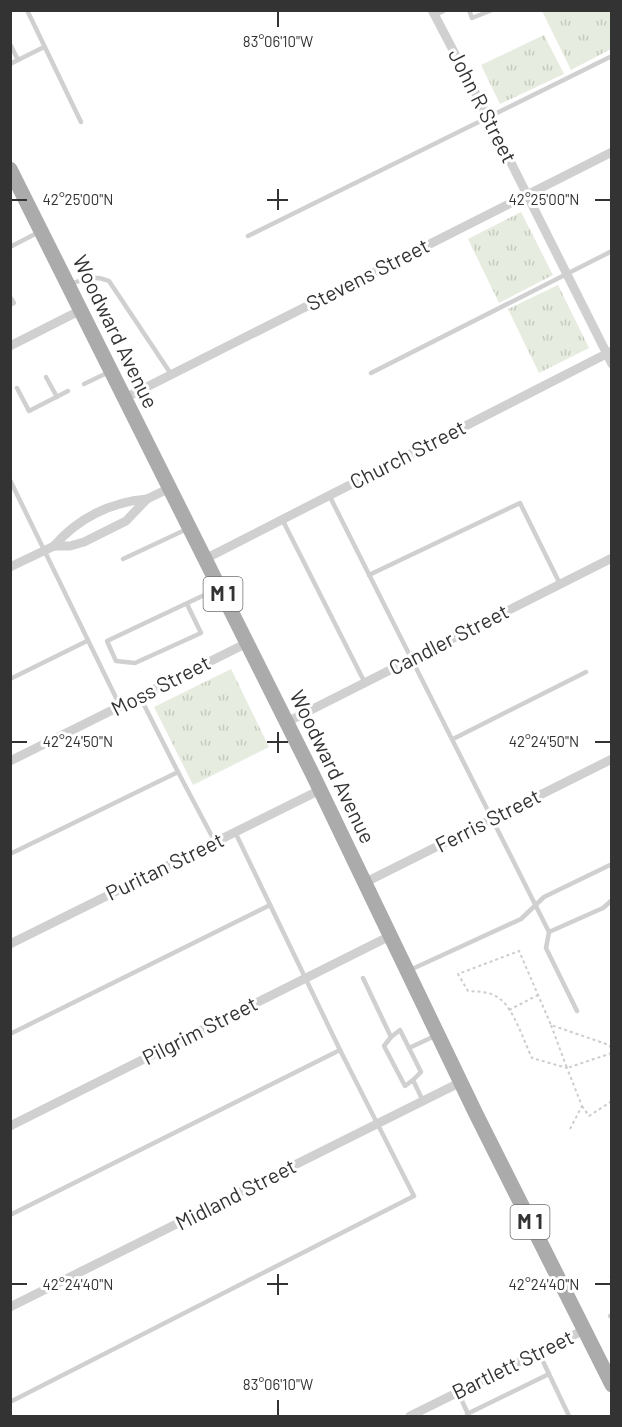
<svg xmlns="http://www.w3.org/2000/svg" width="622" height="1427" viewBox="0 0 622 1427" font-family="Barlow,sans-serif">
<defs>
<pattern id="grass-tufts" width="24" height="20" patternUnits="userSpaceOnUse" patternTransform="scale(1.5)"><rect width="24" height="20" fill="#e6ecdf"/><path d="M3 7l-1-3M5 7V3M7 7l1-3M15 17l-1-3M17 17v-4M19 17l1-3" fill="none" stroke="#c6cbc0"/></pattern>
</defs>
<rect width="100%" height="100%" fill="#fff"/>
<g fill="url(#grass-tufts)">
<path d="M 542,11 L 611,11 L 611,49 L 571,70 Z"/>
<path d="M 544,35 L 564,74 L 500,104 L 481,65 Z"/>
<path d="M 521,212 L 553,275 L 499,303 L 468,239 Z"/>
<path d="M 558,285 L 589,348 L 539,373 L 508,309 Z"/>
<path d="M 231,669 L 269,747 L 193,785 L 154,707 Z"/>
</g>
<g fill="none" stroke-linecap="round" stroke-linejoin="round">
<g stroke="#cdcdcd" stroke-width="2" stroke-dasharray="3 3" stroke-linecap="butt">
<path d="M 509,1010 L 538,995"/>
<path d="M 551,1025 L 567,1068 L 612,1053"/>
<path d="M 582,1106 L 589,1116 L 612,1101"/>
<path d="M 570,1129 L 582,1106 L 567,1068 L 532,1058 C 524,1042 514,1009 500,999 C 491,991 479,992 468,991 L 458,974 L 519,951 L 551,1025 L 609,1045 L 612,1049"/>
</g>
<g stroke="#d0d0d0" stroke-width="4.5">
<path d="M 27,10 L 81,122"/>
<path d="M 469,10 L 472,18 L 492,10"/>
<path d="M 434,16 L 445,10"/>
<path d="M 10,44 L 18,60"/>
<path d="M 10,64 L 44,47"/>
<path d="M 248,236 L 612,56"/>
<path d="M 10,247 L 39,232"/>
<path d="M 71,284 C 86,278 94,275 109,281 L 171,374"/>
<path d="M 10,297 L 14,303 L 10,305"/>
<path d="M 371,373 L 612,251"/>
<path d="M 46,377 L 57,397"/>
<path d="M 84,384 L 109,372"/>
<path d="M 17,388 L 29,411 L 68,391"/>
<path d="M 10,480 L 120,706"/>
<path d="M 329,495 L 549,932 L 546,948 L 577,1011"/>
<path d="M 282,519 L 365,683"/>
<path d="M 123,559 L 187,529"/>
<path d="M 369,575 L 520,503 L 560,584"/>
<path d="M 187,604 L 201,633 L 135,663 L 116,661 L 107,641 L 217,589"/>
<path d="M 10,679 L 87,641"/>
<path d="M 140,697 L 178,772"/>
<path d="M 453,739 L 586,672"/>
<path d="M 235,832 L 340,1050"/>
<path d="M 10,854 L 178,772 L 215,842"/>
<path d="M 549,932 L 603,908 L 612,900"/>
<path d="M 410,970 L 521,919 L 544,897 L 612,864"/>
<path d="M 363,978 L 391,1037 L 400,1030 L 421,1072 L 413,1080 L 423,1101"/>
<path d="M 10,1034 L 270,905"/>
<path d="M 391,1037 L 384,1046 L 405,1086 L 413,1080"/>
<path d="M 409,1048 L 437,1035"/>
<path d="M 10,1215 L 340,1050 L 414,1196 L 10,1402"/>
<path d="M 612,1276 L 612,1278"/>
<path d="M 610,1316 L 612,1315"/>
<path d="M 539,1353 L 569,1416"/>
<path d="M 458,1392 L 468,1414"/>
<path d="M 467,1414 L 549,1374"/>
</g>
<g stroke="#d0d0d0" stroke-width="9">
<path d="M 432,10 L 488,117 L 612,364"/>
<path d="M 10,346 L 81,310"/>
<path d="M 125,398 L 612,152"/>
<path d="M 54,546 C 78,518 111,502 147,499"/>
<path d="M 205,559 L 612,351"/>
<path d="M 10,567 L 54,546 L 70,546 L 84,542 L 126,521 L 147,499 L 170,488"/>
<path d="M 287,722 L 612,558"/>
<path d="M 10,761 L 247,643"/>
<path d="M 364,883 L 612,759"/>
<path d="M 10,944 L 320,790"/>
<path d="M 10,1126 L 390,936"/>
<path d="M 10,1307 L 461,1082"/>
<path d="M 410,1416 L 584,1330"/>
</g>
<path stroke="#ababab" stroke-width="15" d="M 10,169 L 312,773 L 476,1114 L 612,1385"/>
</g>
<path fill="none" stroke="#333" stroke-width="2" d="M 278,12 L 278,27M 278,189 L 278,210M 12,200 L 27,200M 267,200 L 288,200M 595,200 L 610,200M 278,732 L 278,753M 12,742 L 27,742M 267,742 L 288,742M 595,742 L 610,742M 278,1274 L 278,1295M 12,1284 L 27,1284M 267,1284 L 288,1284M 595,1284 L 610,1284M 278,1400 L 278,1415"/>
<g text-anchor="middle" stroke-width="6" stroke-linejoin="round" paint-order="stroke">
<g fill="#fff" stroke="#707070" stroke-width="1.5">
<rect x="203.5" y="577" width="39" height="34" rx="4.5"/>
<rect x="510.5" y="1205" width="39" height="34" rx="4.5"/>
</g>
<g font-size="20" font-weight="bold" fill="#333">
<text x="223" y="601">M 1</text>
<text x="530" y="1229">M 1</text>
</g>
<g font-size="21" fill="#333" stroke="#fff">
<text transform="translate(482 106) rotate(63)" y="7">John R Street</text>
<text transform="translate(368 275) rotate(-27)" y="7">Stevens Street</text>
<text transform="translate(115 332) rotate(64)" y="7">Woodward Avenue</text>
<text transform="translate(408 455) rotate(-27)" y="7">Church Street</text>
<text transform="translate(449 640) rotate(-27)" y="7">Candler Street</text>
<text transform="translate(161 686) rotate(-27)" y="7">Moss Street</text>
<text transform="translate(332 767) rotate(64)" y="7">Woodward Avenue</text>
<text transform="translate(488 821) rotate(-27)" y="7">Ferris Street</text>
<text transform="translate(165 867) rotate(-26)" y="7">Puritan Street</text>
<text transform="translate(200 1031) rotate(-27)" y="7">Pilgrim Street</text>
<text transform="translate(236 1195) rotate(-27)" y="7">Midland Street</text>
<text transform="translate(513 1365) rotate(-26)" y="7">Bartlett Street</text>
</g>
</g>
<g font-size="15" text-anchor="middle" fill="#333" stroke="#fff" stroke-width="6" stroke-linejoin="round" paint-order="stroke">
<text x="278" y="47">83°06'10"W</text>
<text x="78" y="205">42°25'00"N</text>
<text x="544" y="205">42°25'00"N</text>
<text x="78" y="747">42°24'50"N</text>
<text x="544" y="747">42°24'50"N</text>
<text x="78" y="1290">42°24'40"N</text>
<text x="544" y="1290">42°24'40"N</text>
<text x="278" y="1390">83°06'10"W</text>
</g>
<rect width="622" height="1427" fill="none" stroke="#333333" stroke-width="24"/>
</svg>
